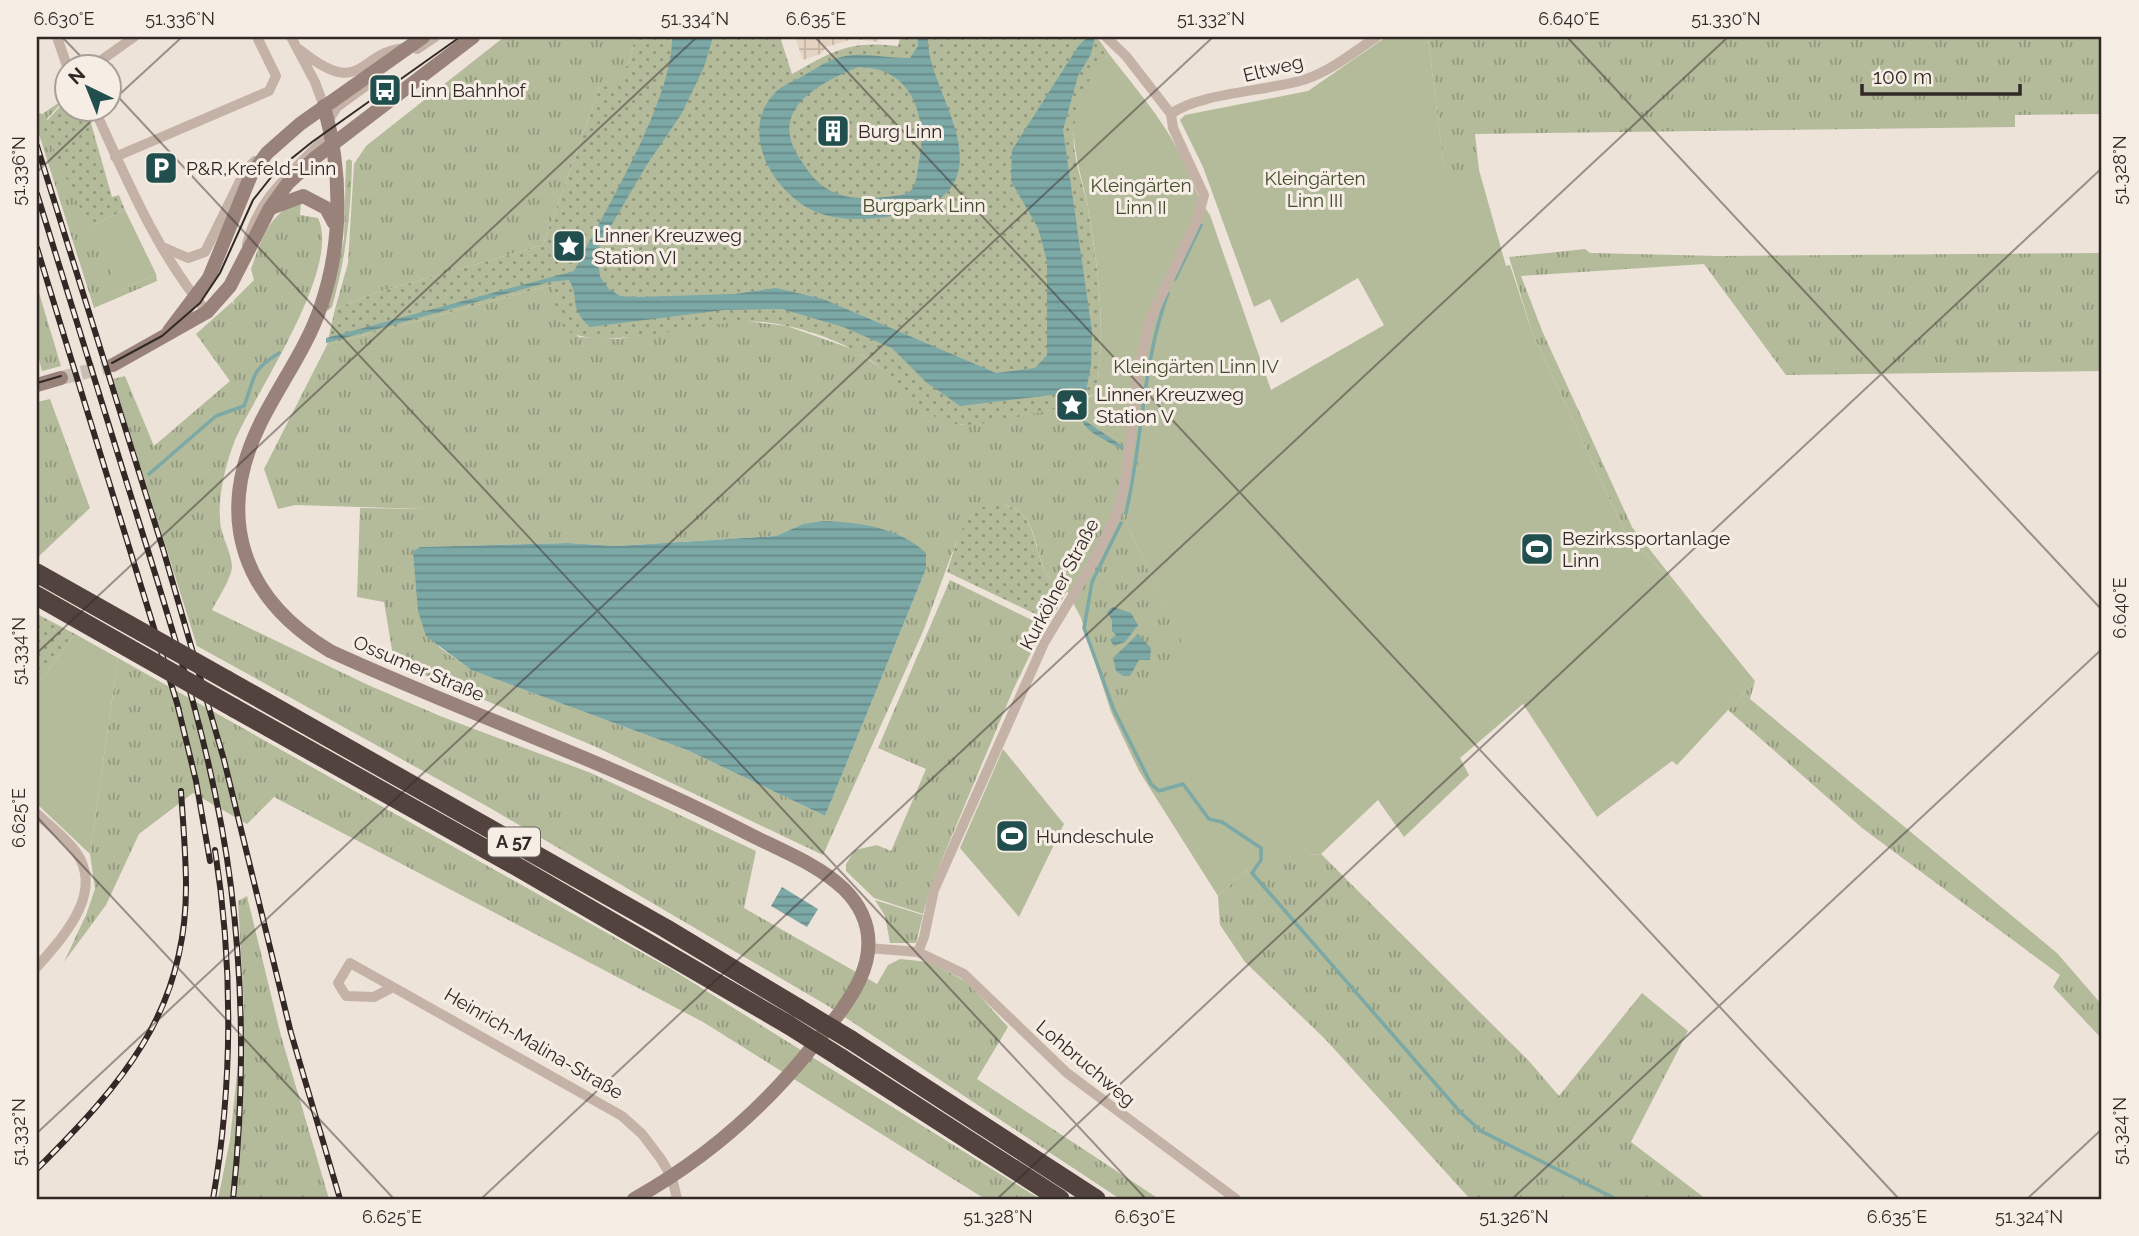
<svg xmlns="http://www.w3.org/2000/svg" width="2139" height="1236" viewBox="0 0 2139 1236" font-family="Raleway,sans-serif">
<defs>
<pattern id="grass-tufts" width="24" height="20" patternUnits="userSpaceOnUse" patternTransform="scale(1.75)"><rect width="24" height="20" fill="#b3bb9b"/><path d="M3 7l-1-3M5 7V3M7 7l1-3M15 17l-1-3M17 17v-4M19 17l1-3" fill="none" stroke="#92987e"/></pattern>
<pattern id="park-dots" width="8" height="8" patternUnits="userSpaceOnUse" patternTransform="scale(1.75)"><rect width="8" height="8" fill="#b3bb9b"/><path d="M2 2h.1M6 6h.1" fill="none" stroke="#92987e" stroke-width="1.8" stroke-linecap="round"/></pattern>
<pattern id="plaza-grid" width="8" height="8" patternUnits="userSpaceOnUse" patternTransform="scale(1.75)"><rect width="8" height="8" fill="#e5d3c2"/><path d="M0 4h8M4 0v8" fill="none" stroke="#c5b5a7"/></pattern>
<pattern id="water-rules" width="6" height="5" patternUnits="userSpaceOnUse" patternTransform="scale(1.75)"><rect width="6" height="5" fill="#7ca8a6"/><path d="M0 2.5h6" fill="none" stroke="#668987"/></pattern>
</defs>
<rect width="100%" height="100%" fill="#eee3d9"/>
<g fill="url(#grass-tufts)" fill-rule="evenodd">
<path d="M 504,37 L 635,37 L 629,63 L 612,87 L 600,87 L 543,245 L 375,293 L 335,309 L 348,263 L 354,164 L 366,146 Z"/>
<path d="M 1428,37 L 2102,37 L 2102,114 L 2015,115 L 2015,127 L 1475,134 L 1479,170 L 1444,171 Z"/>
<path d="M 66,98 L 47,119 L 120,291 L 156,274 L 157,281 L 94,308 L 37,128 L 37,112 L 42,114 Z"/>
<path d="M 349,159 L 352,161 C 351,212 346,258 332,307 L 327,311 L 344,239 L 346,161 Z"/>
<path d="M 301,201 L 300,215 L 318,218 C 342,268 256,392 235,440 C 226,463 218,494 220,519 C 220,535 231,550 232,566 C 232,578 218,598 212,610 L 366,684 L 440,716 L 591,773 L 756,851 L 744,908 L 877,984 L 888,965 L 900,959 L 929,962 L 967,982 L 1008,1027 L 977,1079 L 1159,1199 L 1120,1199 L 828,1006 L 490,808 L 197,646 L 113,379 L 125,376 L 154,446 L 230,381 L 196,334 L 232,302 L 235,306 L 233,301 L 254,280 L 251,269 C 261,240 270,211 301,201 Z"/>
<path d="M 1585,249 L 1590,253 L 1719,256 L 2102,253 L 2102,371 L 1786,375 L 1704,264 L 1521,276 L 1543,333 L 1632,527 L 1699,612 L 1624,530 L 1532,332 L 1509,257 Z"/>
<path d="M 552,285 L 559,319 L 579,337 L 617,339 L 738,320 L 787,326 L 855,350 L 961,425 L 1061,408 L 1065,403 L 1086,398 L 1083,417 L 1089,425 L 1142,450 L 1126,522 L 1189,657 L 1111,712 L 1081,618 L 1067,591 C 1026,578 1049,512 1003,505 L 957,540 L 924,629 L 823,855 L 594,746 L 394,662 L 384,602 L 357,597 L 360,508 L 424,509 L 295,505 L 278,509 L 264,469 L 327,345 ZM 803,524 L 926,569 L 825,816 L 687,750 L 471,670 L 439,647 L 413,551 L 420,547 L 568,543 L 616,546 L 776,536 Z"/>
<path d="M 37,286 L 61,366 L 42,371 L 37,351 Z"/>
<path d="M 50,399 L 90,508 L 37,558 L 37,402 Z"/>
<path d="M 950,580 L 1044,626 L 1013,690 L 930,888 L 923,914 L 874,898 L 846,871 L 846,864 L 855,850 L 877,845 L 891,851 L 926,769 L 878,748 Z"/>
<path d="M 118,658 L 671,969 L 1040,1199 L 985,1199 L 703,1022 L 274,797 L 247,824 L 193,793 L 139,834 L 106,905 L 64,962 L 86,915 L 95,889 L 90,854 Z"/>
<path d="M 1755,681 L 1750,699 L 2057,953 L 2102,1005 L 2102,1039 L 2053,987 L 2060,975 L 1862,828 L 1728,710 Z"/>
<path d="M 1298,839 L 1309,855 L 1321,854 L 1529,1061 L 1559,1096 L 1642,993 L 1688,1031 L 1631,1142 L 1706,1199 L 1470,1199 L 1326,1040 L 1245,962 L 1220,925 L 1218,896 L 1246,870 L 1256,882 Z"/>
<path d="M 247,896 L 281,1036 L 329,1199 L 218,1199 L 230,1140 L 244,1008 L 238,901 Z"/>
<path d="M 875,900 L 923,915 L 916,943 L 890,943 L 885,916 Z"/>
</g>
<g fill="url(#park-dots)">
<path d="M 635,37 L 780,37 L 792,74 C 832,51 850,40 898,46 L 900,37 L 1097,37 L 1109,54 C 1095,67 1077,111 1074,130 C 1071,155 1084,185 1088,209 C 1099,271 1106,332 1096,394 L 1066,402 L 1061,408 C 1036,412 979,428 957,424 C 921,419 900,382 873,362 C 844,341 800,326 764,322 C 718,316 596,356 566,329 C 553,317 554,300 552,285 L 327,345 L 335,309 L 375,293 L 543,245 L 600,87 L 612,86 L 629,63 Z"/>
<path d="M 66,100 L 66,108 L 80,109 L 86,121 L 90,120 L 112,197 L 119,195 L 125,210 L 89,227 L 42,126 Z"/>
<path d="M 1003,505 C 1048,512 1026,578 1067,591 L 1050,621 L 947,572 L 957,540 L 973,508 Z"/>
<path d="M 37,614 L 75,634 L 37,685 Z"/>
</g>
<g fill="#b3bb9b">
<path d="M 1386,37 L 1428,37 L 1444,170 L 1479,170 L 1506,266 L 1510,265 L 1532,332 L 1624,530 L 1699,612 L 1755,681 L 1677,765 L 1672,761 L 1597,817 L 1523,704 L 1460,758 L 1469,775 L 1404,837 L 1378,800 L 1321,854 L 1309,855 L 1298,840 L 1256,883 L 1246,870 L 1218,896 L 1139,771 L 1111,712 L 1188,656 L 1126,522 L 1141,450 L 1089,425 L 1083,417 L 1086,398 L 1096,394 C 1106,331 1099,271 1088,208 C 1084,183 1073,155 1074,130 C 1076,103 1090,73 1109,54 C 1133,85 1161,117 1179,152 C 1191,174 1195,195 1210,215 L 1271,390 L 1384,325 L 1358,278 L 1281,323 L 1270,299 L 1254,307 L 1203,167 L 1180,120 L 1185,115 L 1308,91 Z"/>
<path d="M 125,210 L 156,274 L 120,291 L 89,227 Z"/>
<path d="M 75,634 L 118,658 L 90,854 L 37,804 L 37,685 Z"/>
<path d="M 1003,749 L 1064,824 L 1019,917 L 960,848 Z"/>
</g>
<path fill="url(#plaza-grid)" d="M 795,37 L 879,37 L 878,42 L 853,39 L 826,47 L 821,54 L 803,60 Z"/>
<g fill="url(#water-rules)" fill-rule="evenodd">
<path d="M 672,37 L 713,37 L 704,67 L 682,113 L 646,166 L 597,250 L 600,277 L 609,289 L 620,296 L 638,297 L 735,294 L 776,288 L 823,299 L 996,373 L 1035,368 L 1047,355 L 1047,261 L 1038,228 L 1011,181 L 1012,150 L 1079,45 L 1088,37 L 1095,37 L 1091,54 L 1078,76 L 1063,130 L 1092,331 L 1091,365 L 1081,418 L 1124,447 L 1123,450 C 1091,431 1074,431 1081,390 L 1072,388 L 1052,395 L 960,406 L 926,382 L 892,348 L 843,327 L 782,309 L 724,310 L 590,327 C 567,306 581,300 569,280 L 549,282 L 326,343 L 326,338 L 574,271 C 604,211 673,101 672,37 Z"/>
<path d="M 918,37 L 928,37 C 926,79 975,138 955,181 C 946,200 925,206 907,212 C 883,220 847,222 822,214 C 778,200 738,137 772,96 C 780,86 792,82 803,76 C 815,69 828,60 841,57 C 864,51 887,59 910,58 L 918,46 ZM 858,67 C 912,67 928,116 919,162 C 917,172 917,186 909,192 C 900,197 883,197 872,198 C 857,199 839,197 826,188 C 814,181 806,168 798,156 C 769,109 819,83 858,67 Z"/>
<path d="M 824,521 C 859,522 900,528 926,553 L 926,569 L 825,816 L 687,750 L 471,670 L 426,636 L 418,611 L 413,551 L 420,547 L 568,543 L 616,546 L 776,536 L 803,524 Z"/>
<path d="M 1113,607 L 1131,613 L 1138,625 L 1125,642 L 1114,646 L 1110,640 L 1116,635 L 1112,631 L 1112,620 L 1107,612 Z"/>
<path d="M 1138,634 L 1151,648 L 1150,660 L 1139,660 L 1130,676 L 1123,676 L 1116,671 L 1113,658 Z"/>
<path d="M 782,887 L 818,909 L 807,927 L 771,906 Z"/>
</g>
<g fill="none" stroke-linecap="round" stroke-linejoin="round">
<g stroke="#7ca8a6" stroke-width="3.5">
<path d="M 1175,279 L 1201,225"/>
<path d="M 149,474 L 216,416 L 244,406 C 256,376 249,372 279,353"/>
<path d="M 1126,513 C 1143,439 1142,364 1168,293"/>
<path d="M 1121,523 L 1092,582 L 1084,628 L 1114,710 L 1151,784 L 1159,791 L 1183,784 L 1209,819 L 1222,822 L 1261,848 L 1261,860 L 1252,873 L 1461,1113 L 1481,1131 L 1616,1199"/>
</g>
<path stroke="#c8beb5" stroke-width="14" stroke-dasharray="14 7" stroke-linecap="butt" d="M 61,378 L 113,365"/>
<g stroke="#c5b2a7" stroke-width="10">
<path d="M 57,37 L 67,66"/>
<path d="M 291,37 L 315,82 L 324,106"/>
<path d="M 417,49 L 435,37"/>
<path d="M 300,50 C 365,102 357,49 408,48"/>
<path d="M 93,66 L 134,37"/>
<path d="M 94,108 C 126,178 157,253 207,312"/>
<path d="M 1171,114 C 1197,93 1271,91 1306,79 C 1332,70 1354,52 1376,37"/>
<path d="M 328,121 L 337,107 L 370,83"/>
<path d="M 115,157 L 269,91 L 276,76 L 257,37"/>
<path d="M 247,244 C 260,192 298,169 331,131"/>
<path d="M 165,248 L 188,258 L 205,252 L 245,171 L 255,161"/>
<path d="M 37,814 C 50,826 66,838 76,852 C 105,893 63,937 37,967"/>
<path d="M 868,948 L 918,952 L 924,937 L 934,890 L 1044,643 L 1096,557 L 1117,513 L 1125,483 L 1138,373 L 1149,322 L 1198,218 L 1204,195 L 1173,128 L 1171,114 L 1126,56 L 1106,37"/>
<path d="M 918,952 L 964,974 L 1067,1073 L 1236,1199"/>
<path d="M 393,987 L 350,963 L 338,983 L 346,996 L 374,997 L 393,987 L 622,1116 L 642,1134 L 661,1159 L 672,1178 L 677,1199"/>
</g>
<g stroke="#988279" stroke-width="14">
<path d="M 324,106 C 342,171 343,242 321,306 C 307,348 279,385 260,424 C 214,518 243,599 330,651 C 467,714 609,762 743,831 C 775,848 817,863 844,889 C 851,896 858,905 862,914 C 885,964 842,1010 813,1046 C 763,1109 704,1160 634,1199"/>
<path d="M 271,208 L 303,196 L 326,208 L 334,223"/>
<path d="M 169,331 L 209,278 L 251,175 L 267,153 L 300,124 L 423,37"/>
<path d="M 113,365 L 207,312 L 230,286 L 270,208 L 288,183 L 316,157 L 473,37"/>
<path d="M 37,385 L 61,378"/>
</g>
<g stroke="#52433f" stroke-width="19">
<path d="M 227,680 L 665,928 L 798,1008"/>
<path d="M 234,708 L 521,869 L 787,1024"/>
<path d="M 851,1040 L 1096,1199"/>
<path d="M 841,1058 L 1060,1199"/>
</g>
<g stroke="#322927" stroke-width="2">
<path d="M 112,363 L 162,336 L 200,303 L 220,273 L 253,200 L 276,171 L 312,142 L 460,37"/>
<path d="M 37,383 L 61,376"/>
</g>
<defs>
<g id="rail">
<path d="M 37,146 L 163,549 L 224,760 L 291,1033 L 340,1199"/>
<path d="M 37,194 C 73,309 108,424 144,538 C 180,653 216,768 231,887 C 244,991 244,1096 233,1199"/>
<path d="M 37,248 L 177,703 L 196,781 L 210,861"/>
<path d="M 37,1169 C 121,1085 186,1013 186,887 C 186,855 183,823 181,791"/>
<path d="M 213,1199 C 233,1085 233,964 215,850"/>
</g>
</defs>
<use href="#rail" stroke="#322927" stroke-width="6"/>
<use href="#rail" stroke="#f6ede5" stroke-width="3.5" stroke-dasharray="10" stroke-linecap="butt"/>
<g stroke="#52433f" stroke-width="19">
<path d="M 37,573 L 227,680"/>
<path d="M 37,596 L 234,708"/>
<path d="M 798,1008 L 851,1040"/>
<path d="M 787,1024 L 841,1058"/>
</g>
</g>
<path fill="none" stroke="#322927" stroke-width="2" stroke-opacity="0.45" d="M 62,37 L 90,66M 815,37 L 1899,1199M 1567,37 L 2102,610M 108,86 L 1146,1199M 108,105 L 182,37M 37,172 L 105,108M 37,653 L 697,37M 37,817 L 394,1199M 37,1133 L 1213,37M 481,1199 L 1728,37M 997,1199 L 2102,168M 1512,1199 L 2102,649M 2027,1199 L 2102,1129"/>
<defs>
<symbol id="bus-square" viewBox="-11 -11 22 22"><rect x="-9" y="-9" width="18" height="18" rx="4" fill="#214f4e" stroke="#f6ede5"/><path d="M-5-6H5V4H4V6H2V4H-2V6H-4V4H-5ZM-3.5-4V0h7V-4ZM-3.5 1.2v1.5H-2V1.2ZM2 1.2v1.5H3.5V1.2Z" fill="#fff"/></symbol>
<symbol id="building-square" viewBox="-11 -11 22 22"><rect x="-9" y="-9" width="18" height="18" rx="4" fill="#214f4e" stroke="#f6ede5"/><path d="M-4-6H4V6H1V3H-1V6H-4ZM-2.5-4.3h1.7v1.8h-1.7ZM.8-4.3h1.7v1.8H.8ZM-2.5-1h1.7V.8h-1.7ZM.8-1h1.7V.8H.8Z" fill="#fff"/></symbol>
<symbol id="parking-square" viewBox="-11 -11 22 22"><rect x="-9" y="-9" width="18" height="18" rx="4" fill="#214f4e" stroke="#f6ede5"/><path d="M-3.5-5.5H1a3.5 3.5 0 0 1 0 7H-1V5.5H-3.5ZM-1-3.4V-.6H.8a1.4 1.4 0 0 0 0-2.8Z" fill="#fff"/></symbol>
<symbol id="sight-square" viewBox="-11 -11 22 22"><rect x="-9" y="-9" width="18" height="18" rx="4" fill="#214f4e" stroke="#f6ede5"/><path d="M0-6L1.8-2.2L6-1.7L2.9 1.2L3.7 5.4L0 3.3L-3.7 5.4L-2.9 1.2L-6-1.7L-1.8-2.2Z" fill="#fff"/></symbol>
<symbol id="stadium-square" viewBox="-11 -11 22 22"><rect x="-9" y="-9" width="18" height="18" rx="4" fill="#214f4e" stroke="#f6ede5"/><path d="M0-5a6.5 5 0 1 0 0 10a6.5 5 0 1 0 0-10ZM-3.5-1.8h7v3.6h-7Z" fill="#fff"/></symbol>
</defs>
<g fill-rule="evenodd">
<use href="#bus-square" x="366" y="71" width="38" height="38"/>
<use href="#building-square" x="814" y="112" width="38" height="38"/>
<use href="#parking-square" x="142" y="149" width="38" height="38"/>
<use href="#sight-square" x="550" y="227" width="38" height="38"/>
<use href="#sight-square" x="1053" y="386" width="38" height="38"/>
<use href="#stadium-square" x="1518" y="530" width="38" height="38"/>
<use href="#stadium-square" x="993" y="817" width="38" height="38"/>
</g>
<g text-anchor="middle" stroke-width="6" stroke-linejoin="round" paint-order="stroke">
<rect fill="#f6ede5" stroke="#6d6460" stroke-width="2" x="488" y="827.5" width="52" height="29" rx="5"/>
<g font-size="18" font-weight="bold" fill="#322927">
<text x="514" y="848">A 57</text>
</g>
<g font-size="19" fill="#322927" stroke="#f6ede5">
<text transform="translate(1273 68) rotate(-14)" y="7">Eltweg</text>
<text transform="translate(1059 584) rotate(-62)" y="7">Kurkölner Straße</text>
<text transform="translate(419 668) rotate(23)" y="7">Ossumer Straße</text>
<text transform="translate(534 1043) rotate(30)" y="7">Heinrich-Malina-Straße</text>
<text transform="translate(1086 1063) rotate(40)" y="7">Lohbruchweg</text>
</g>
<g font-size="19" fill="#322927" stroke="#f6ede5" text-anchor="start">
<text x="410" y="97">Linn Bahnhof</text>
<text x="858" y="138">Burg Linn</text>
<text x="186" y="175">P&amp;R,Krefeld-Linn</text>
<text x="594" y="242">Linner Kreuzweg<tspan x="594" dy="22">Station VI</tspan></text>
<text x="1096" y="401">Linner Kreuzweg<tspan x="1096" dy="22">Station V</tspan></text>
<text x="1562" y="545">Bezirkssportanlage<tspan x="1562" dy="22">Linn</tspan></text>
<text x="1036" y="843">Hundeschule</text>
</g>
<g font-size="19" fill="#444d2d" stroke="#f6ede5">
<text x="1315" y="185">Kleingärten<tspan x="1315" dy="22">Linn III</tspan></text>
<text x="1141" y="192">Kleingärten<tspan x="1141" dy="22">Linn II</tspan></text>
<text x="924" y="212">Burgpark Linn</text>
<text x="1196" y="373">Kleingärten Linn IV</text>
</g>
</g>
<rect width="2139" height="1236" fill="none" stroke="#f6ede5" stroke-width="77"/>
<g transform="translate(88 88) rotate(317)"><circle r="33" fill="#f6ede5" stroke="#a89f99" stroke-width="2"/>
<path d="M0-5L12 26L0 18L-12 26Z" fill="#214f4e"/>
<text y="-10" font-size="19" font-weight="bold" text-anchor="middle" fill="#322927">N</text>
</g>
<path d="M1862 84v10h158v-10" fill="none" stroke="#322927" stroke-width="3.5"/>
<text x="1873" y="84" font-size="21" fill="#322927" stroke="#f6ede5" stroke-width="5" paint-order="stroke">100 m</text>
<rect x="38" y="38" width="2062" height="1160" fill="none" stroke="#322927" stroke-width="2.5"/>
<g font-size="18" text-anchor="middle" fill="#322927">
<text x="64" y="25">6.630°E</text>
<text x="180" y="25">51.336°N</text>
<text x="695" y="25">51.334°N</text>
<text x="816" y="25">6.635°E</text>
<text x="1211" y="25">51.332°N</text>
<text x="1569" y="25">6.640°E</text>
<text x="1726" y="25">51.330°N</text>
<text transform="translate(2120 170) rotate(-90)" y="6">51.328°N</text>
<text transform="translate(19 171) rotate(-90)" y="6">51.336°N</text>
<text transform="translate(2120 608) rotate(-90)" y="6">6.640°E</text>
<text transform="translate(19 651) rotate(-90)" y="6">51.334°N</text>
<text transform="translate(19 818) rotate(-90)" y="6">6.625°E</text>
<text transform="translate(2120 1131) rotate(-90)" y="6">51.324°N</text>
<text transform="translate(19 1132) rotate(-90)" y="6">51.332°N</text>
<text x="392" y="1223">6.625°E</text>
<text x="998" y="1223">51.328°N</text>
<text x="1145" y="1223">6.630°E</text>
<text x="1514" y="1223">51.326°N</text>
<text x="1897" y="1223">6.635°E</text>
<text x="2029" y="1223">51.324°N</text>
</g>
</svg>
